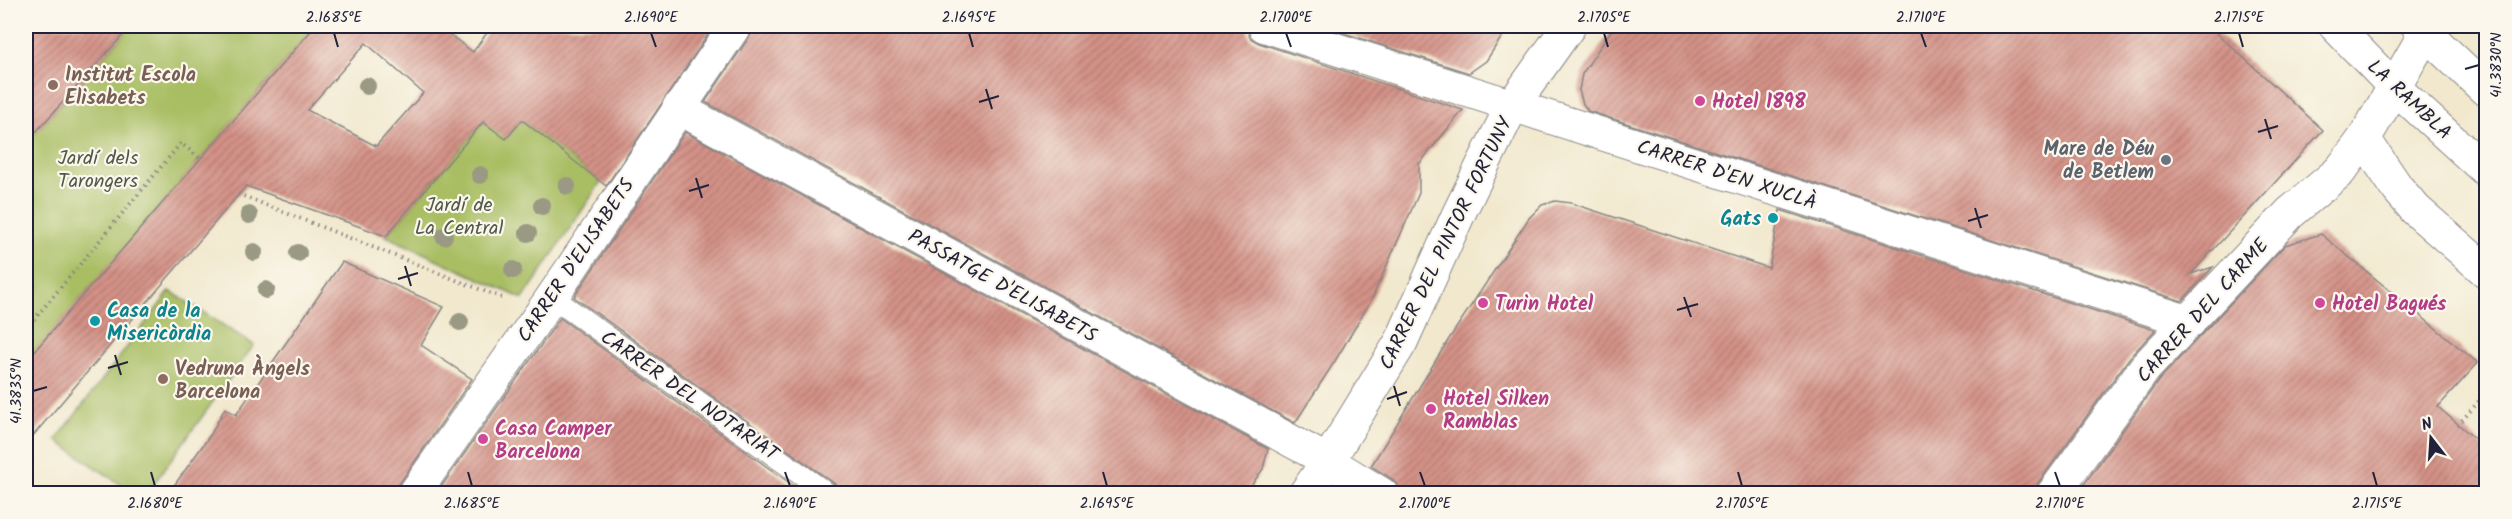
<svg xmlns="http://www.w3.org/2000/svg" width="2512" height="519" viewBox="0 0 2512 519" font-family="Kalam,sans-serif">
<defs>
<pattern id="building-hatch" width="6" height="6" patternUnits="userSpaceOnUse" patternTransform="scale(1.5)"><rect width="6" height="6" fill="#d49287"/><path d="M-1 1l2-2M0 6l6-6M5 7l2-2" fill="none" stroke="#ac7770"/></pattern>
</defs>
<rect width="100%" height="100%" fill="#fbf7ec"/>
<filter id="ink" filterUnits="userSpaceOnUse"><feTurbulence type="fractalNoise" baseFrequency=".0167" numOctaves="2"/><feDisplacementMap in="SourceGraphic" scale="12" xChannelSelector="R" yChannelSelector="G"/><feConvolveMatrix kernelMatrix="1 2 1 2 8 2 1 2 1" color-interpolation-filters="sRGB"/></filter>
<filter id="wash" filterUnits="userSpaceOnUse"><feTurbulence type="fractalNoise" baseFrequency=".008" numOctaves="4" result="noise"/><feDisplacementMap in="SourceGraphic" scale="24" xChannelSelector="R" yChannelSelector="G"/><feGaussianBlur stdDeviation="1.35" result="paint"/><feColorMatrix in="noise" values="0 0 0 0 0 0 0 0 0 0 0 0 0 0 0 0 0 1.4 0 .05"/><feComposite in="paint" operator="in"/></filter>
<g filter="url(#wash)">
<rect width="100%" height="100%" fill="#f1e8cd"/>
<g fill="#a9be63" stroke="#66704f" stroke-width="1.5">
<path d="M 131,26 L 315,26 L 26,362 L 26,143 Z"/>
<path d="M 522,120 L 601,182 L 523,299 L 386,236 L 483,122 L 506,138 Z"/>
<path d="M 170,291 L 254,345 L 147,493 L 133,493 L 56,440 Z"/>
</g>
<g id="blocks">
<g fill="url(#building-hatch)" fill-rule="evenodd">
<path d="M 26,26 L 131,26 L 26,143 Z"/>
<path d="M 315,26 L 438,26 L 473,52 L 492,26 L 714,26 L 606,186 L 522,120 L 506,139 L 483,122 L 386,236 L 246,186 L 26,444 L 26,361 ZM 366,43 L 423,93 L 376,146 L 307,110 Z"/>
<path d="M 753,26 L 1247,26 L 1250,38 L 1259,43 L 1463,110 L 1419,164 L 1419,193 L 1371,301 L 1335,361 L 1295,423 L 705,102 L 750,36 Z"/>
<path d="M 1322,26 L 1509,26 L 1486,61 L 1469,73 Z"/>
<path d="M 1614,26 L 2209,26 L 2323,130 L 2191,274 L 2213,267 L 2182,301 L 1588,111 L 1583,104 L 1579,90 L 1582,74 Z"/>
<path d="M 685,132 L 1268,449 L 1263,469 L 1245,494 L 840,494 L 835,484 L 574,297 Z"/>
<path d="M 1555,201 L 1571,203 L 1769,268 L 1780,210 L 2155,330 L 2130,357 L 2038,483 L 2035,494 L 1400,494 L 1397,485 L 1392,479 L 1371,466 L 1449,339 L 1529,218 L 1542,205 Z"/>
<path d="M 2321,234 L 2478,363 L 2438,407 L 2487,449 L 2487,494 L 2077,494 L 2159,380 L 2285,245 Z"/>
<path d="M 342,262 L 444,307 L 421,345 L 472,379 L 399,484 L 396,494 L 168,494 L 211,434 L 225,408 L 236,415 Z"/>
<path d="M 560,318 L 805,494 L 436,494 Z"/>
</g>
</g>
</g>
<g filter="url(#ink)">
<use href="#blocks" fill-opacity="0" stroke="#8a8584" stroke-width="1.5"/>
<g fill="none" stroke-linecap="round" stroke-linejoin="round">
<defs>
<path id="service" d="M 552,297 L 828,494"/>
<g id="pedestrian">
<path d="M 1264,26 L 2190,322"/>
<path d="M 2335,26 L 2394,87 L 2486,171"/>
<path d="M 678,108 L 1328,461 L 1382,494"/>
<path d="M 414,494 L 552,297 L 735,26"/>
</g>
<g id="minor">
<path d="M 2418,26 L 2486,90"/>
<path d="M 2364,139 L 2398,189 L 2416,210 L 2486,271"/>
<path d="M 1305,494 L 1328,461 L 1401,342 L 1459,213 L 1512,106 L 1569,26"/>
<path d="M 2053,494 L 2145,368 L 2290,213 L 2340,171 L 2364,139 L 2418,46 L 2433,26"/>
</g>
</defs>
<use href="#service" stroke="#8a8584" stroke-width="23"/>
<use href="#pedestrian" stroke="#8a8584" stroke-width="34"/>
<use href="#minor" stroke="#8a8584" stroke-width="35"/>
<g stroke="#8a8584" stroke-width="4" stroke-dasharray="1.5 4.5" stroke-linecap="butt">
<path d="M 238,194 L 502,298"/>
<path d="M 26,329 L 181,143 L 199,158"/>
<path d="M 2458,425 L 2486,393"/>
</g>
<use href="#service" stroke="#fff" stroke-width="21"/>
<use href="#pedestrian" stroke="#fff" stroke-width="32"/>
<use href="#minor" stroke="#fff" stroke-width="33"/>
</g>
<g fill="#999984">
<circle cx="367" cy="86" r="9"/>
<circle cx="480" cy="175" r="9"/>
<circle cx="567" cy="186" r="9"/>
<circle cx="542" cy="206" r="9"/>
<circle cx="249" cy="215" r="9"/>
<circle cx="528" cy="233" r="9"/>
<circle cx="444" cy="236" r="9"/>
<circle cx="254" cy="252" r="9"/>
<circle cx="298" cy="253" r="9"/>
<circle cx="513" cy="270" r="9"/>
<circle cx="266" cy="290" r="9"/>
<circle cx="460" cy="322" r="9"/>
</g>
</g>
<path fill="none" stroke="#22223b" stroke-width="2" d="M 334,33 L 338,47M 651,33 L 656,47M 969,33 L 973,47M 1286,33 L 1291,47M 1604,33 L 1608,47M 1921,33 L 1926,47M 2239,33 L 2243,47M 2465,69 L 2479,65M 986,89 L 992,109M 979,102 L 999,96M 2265,119 L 2271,139M 2258,132 L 2278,126M 696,178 L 702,198M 689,191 L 709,185M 1975,208 L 1981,228M 1968,221 L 1988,215M 405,266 L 411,286M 398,279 L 418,273M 1684,297 L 1691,317M 1677,310 L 1698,304M 115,355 L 121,375M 108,368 L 128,362M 1394,386 L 1400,406M 33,391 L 47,387M 1387,399 L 1407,392M 151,472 L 155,486M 468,472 L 472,486M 785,472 L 790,486M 1103,472 L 1107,486M 1420,472 L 1425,486M 1738,472 L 1742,486M 2055,472 L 2060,486M 2373,472 L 2377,486"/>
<g fill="#8d6e63" stroke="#fbf7ec" stroke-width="2">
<circle cx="53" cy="85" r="6"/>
<circle cx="163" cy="379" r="6"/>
</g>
<g fill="#d1479c" stroke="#fbf7ec" stroke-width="2">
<circle cx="1700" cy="101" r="6"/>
<circle cx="1483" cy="303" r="6"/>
<circle cx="2320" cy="303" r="6"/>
<circle cx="1431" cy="409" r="6"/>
<circle cx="483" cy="439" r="6"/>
</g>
<circle fill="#6b7280" stroke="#fbf7ec" stroke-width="2" cx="2166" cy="160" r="6"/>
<g fill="#0f9aa8" stroke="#fbf7ec" stroke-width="2">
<circle cx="1773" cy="218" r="6"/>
<circle cx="95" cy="321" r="6"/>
</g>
<g text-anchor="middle" stroke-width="4.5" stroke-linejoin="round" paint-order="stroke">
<g font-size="20" font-weight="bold" fill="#785e54" stroke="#fbf7ec" text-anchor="start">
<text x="65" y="81">Institut Escola<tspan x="65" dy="23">Elisabets</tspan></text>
<text x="175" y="375">Vedruna Àngels<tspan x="175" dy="23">Barcelona</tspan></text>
</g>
<g font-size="20" fill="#22223b" stroke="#fbf7ec">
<text transform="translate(2410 99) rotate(43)" y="7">LA RAMBLA</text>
<text transform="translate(1727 174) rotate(18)" y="7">CARRER D'EN XUCLÀ</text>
<text transform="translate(1445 243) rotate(-64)" y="7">CARRER DEL PINTOR FORTUNY</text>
<text transform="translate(575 260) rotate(-56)" y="7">CARRER D'ELISABETS</text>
<text transform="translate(1003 285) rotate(29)" y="7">PASSATGE D'ELISABETS</text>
<text transform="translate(2202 310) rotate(-48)" y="7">CARRER DEL CARME</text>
<text transform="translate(690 395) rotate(35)" y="7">CARRER DEL NOTARIAT</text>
</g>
<g font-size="20" font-weight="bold" fill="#b23c85" stroke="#fbf7ec" text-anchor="start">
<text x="1712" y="108">Hotel 1898</text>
<text x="1495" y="310">Turin Hotel</text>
<text x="2332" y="310">Hotel Bagués</text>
<text x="1443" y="405">Hotel Silken<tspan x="1443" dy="23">Ramblas</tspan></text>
<text x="495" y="435">Casa Camper<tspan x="495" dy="23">Barcelona</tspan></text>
</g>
<g font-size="20" font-weight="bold" fill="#5b616d" stroke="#fbf7ec" text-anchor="end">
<text x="2154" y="155">Mare de Déu<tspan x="2154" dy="23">de Betlem</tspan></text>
</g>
<g font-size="20" fill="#515949" stroke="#fbf7ec">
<text x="98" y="164">Jardí dels<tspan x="98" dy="23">Tarongers</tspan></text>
<text x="459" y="211">Jardí de<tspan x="459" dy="23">La Central</tspan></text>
</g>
<g font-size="20" font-weight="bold" fill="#0d838f" stroke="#fbf7ec" text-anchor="end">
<text x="1761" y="225">Gats</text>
<text x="107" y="317" text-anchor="start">Casa de la<tspan x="107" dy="23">Misericòrdia</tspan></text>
</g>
</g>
<rect width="2512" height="519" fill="none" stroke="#fbf7ec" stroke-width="66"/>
<g transform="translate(2431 438) rotate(343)" stroke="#fbf7ec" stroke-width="4.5" paint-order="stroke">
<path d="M0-4.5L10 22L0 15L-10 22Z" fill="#22223b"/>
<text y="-9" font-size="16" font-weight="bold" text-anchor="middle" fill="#22223b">N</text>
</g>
<rect x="33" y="33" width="2446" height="453" fill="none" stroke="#22223b" stroke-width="2"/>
<g font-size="15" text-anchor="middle" fill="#22223b">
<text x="334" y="22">2.1685°E</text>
<text x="651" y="22">2.1690°E</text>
<text x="969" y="22">2.1695°E</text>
<text x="1286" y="22">2.1700°E</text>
<text x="1604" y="22">2.1705°E</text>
<text x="1921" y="22">2.1710°E</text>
<text x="2239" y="22">2.1715°E</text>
<text transform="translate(2496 65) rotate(-90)" y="5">41.3830°N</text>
<text transform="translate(16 391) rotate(-90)" y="5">41.3835°N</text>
<text x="155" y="508">2.1680°E</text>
<text x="472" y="508">2.1685°E</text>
<text x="790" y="508">2.1690°E</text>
<text x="1107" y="508">2.1695°E</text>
<text x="1425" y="508">2.1700°E</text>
<text x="1742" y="508">2.1705°E</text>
<text x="2060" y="508">2.1710°E</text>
<text x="2377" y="508">2.1715°E</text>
</g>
</svg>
